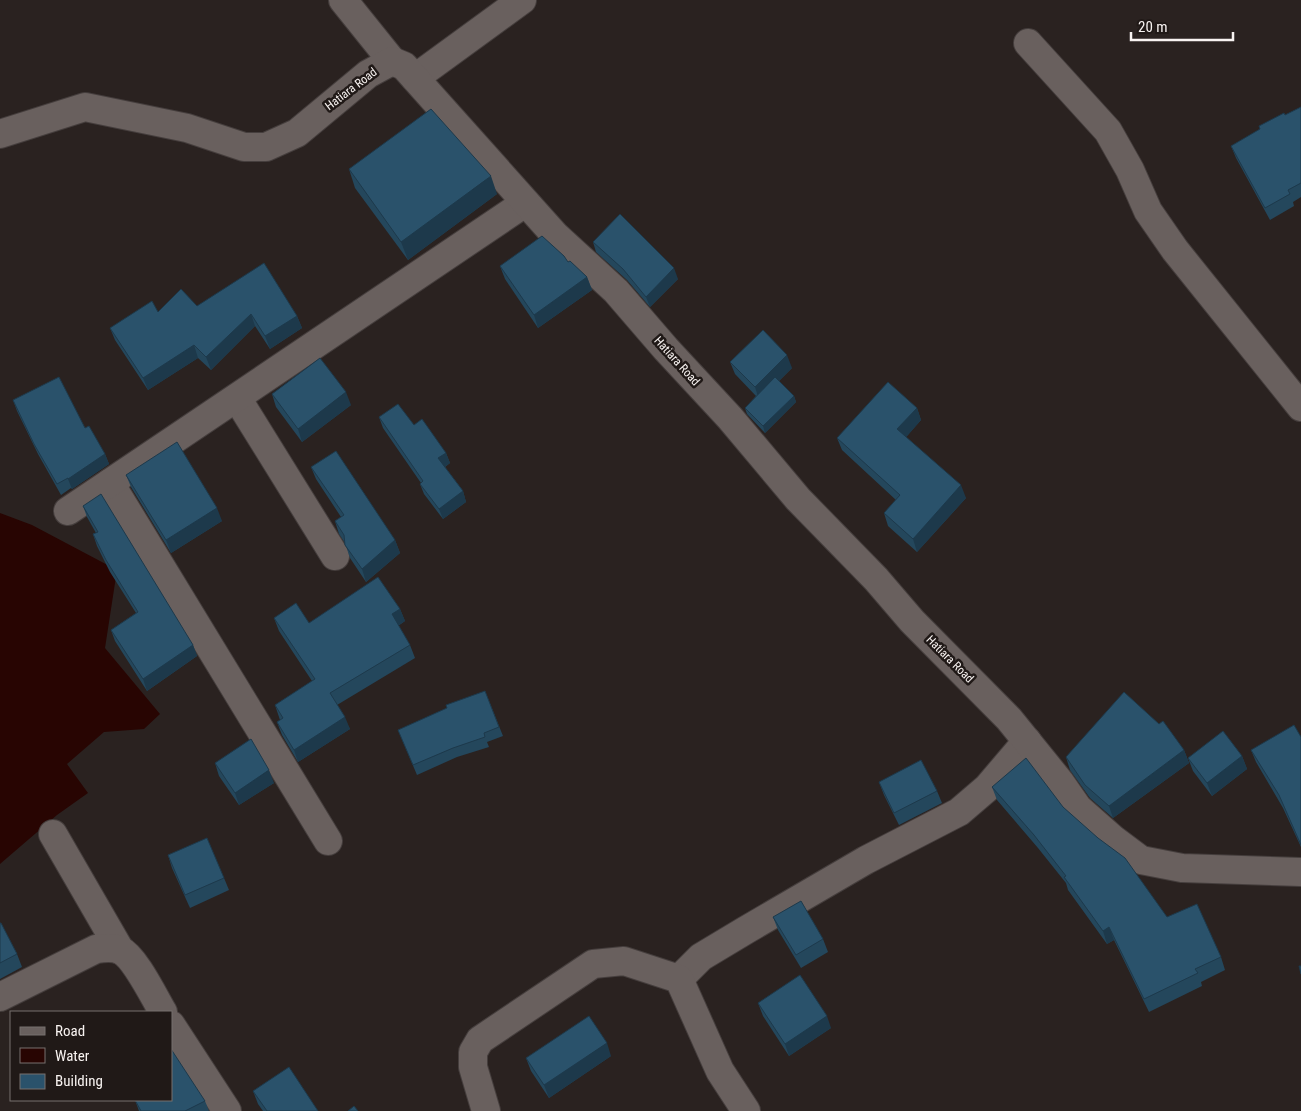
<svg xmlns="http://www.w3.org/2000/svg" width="1301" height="1111" viewBox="0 0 1301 1111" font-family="'Roboto Condensed',sans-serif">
<rect width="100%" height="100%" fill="#2a2220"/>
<path fill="#280502" d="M 0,513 L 32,525 L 117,570 L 105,648 L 160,714 L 144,729 L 104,732 L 67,764 L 88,793 L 57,815 L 0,864 Z"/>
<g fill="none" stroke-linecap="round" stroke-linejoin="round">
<defs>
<g id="minor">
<path d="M 343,0 L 392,61"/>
<path d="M 1028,43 L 1108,131 L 1130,170 L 1148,211 L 1175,250 L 1301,407"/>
<path d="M 415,78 L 522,0"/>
<path d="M 237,398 L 335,556"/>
<path d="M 110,483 L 328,841"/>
<path d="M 68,511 L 525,203"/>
<path d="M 53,834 L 120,950"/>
<path d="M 679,979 L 701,957 L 746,930 L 866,860 L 959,812 L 987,788 L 1027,741"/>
<path d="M 0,997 L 96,949 C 104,948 113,947 120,950 C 135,957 154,997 163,1012"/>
<path d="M 171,1025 L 227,1111"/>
<path d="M 486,1111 L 473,1067 L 473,1052 L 480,1040 L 593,964 L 624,961 L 679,979 L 720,1071 L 746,1111"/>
</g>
<path id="tertiary" d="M 0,134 L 85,107 L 187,128 L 244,147 L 266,147 L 297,133 L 368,74 L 392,61 L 404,66 L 555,235 L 616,291 L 666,349 L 730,418 L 798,499 L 876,579 L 912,621 L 1009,719 L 1060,782 L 1078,808 L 1113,839 L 1141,860 L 1182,868 L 1301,872"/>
</defs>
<use href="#minor" stroke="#453e3d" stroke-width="30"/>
<use href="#tertiary" stroke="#453e3d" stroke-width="30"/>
<use href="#minor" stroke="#69605e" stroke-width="28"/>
<use href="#tertiary" stroke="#69605e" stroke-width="28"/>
</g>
<g fill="#24475c">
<path d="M 1301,107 L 1301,197 L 1293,202 L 1294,206 L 1270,220 L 1236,158 L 1231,146 L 1285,115 Z"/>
<path d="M 349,169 L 497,194 L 408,260 L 355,188 Z"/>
<path d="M 593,242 L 678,279 L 650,307 L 627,280 L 596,252 Z"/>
<path d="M 568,262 L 587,277 L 592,290 L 538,328 L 505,279 L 500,266 Z"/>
<path d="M 197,306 L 297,316 L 302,328 L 270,349 L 255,326 L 211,370 L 198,358 L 148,390 L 115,340 L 110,328 L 158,312 Z"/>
<path d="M 730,362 L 792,368 L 779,381 L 794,396 L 796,402 L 765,433 L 747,414 L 745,408 L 756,396 L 735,374 Z"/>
<path d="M 272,394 L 351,405 L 302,442 L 276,407 Z"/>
<path d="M 13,400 L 85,428 L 105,454 L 109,464 L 72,489 L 71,488 L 61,495 L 38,454 L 17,411 Z"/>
<path d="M 917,408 L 921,420 L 906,437 L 966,498 L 917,552 L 888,526 L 884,513 L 896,500 L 842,450 L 837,438 Z"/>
<path d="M 379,417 L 414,425 L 446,453 L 450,463 L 445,467 L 463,491 L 466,502 L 443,519 L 424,494 L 420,484 L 421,483 L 383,428 Z"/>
<path d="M 311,467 L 395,540 L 400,553 L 366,582 L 350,558 L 345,543 L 339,534 L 335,521 L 341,517 L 316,479 Z"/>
<path d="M 126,475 L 222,521 L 171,553 L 131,487 Z"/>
<path d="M 83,506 L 193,645 L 197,656 L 147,691 L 115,641 L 111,630 L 136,613 L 110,572 L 97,546 L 93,534 L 96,533 L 87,517 Z"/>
<path d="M 400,609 L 405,621 L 398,626 L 410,645 L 415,658 L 337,705 L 350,729 L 298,762 L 282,735 L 277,722 L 280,720 L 275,705 L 312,681 L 279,631 L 274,618 L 309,623 Z"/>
<path d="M 485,691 L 503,736 L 487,742 L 489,747 L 457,757 L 417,775 L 398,730 Z"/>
<path d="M 1301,737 L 1301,847 L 1283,808 L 1256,762 L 1251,750 Z"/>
<path d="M 1184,750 L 1189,763 L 1113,818 L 1090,798 L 1070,770 L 1066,757 Z"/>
<path d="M 1242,756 L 1247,769 L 1212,796 L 1193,771 L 1188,758 Z"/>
<path d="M 215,763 L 274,783 L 239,805 L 219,776 Z"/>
<path d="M 879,782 L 937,791 L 942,803 L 899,825 L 884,795 Z"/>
<path d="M 992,787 L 1063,807 L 1167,917 L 1221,957 L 1225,970 L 1201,982 L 1202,986 L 1149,1012 L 1114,940 L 1107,944 L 1068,890 L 1066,883 L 1038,848 L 997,800 Z"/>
<path d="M 168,855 L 224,878 L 229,890 L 190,908 L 172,868 Z"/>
<path d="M 773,917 L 823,939 L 828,952 L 801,968 L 778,930 Z"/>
<path d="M 0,923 L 17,954 L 22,967 L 0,979 Z"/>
<path d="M 758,1003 L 831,1028 L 789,1056 L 763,1016 Z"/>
<path d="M 611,1056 L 549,1098 L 531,1071 L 526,1058 Z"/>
<path d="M 253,1091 L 318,1111 L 263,1111 L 258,1104 Z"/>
<path d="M 135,1100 L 205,1101 L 209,1111 L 139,1111 Z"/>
</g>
<g fill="#1d394b">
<path d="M 491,176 L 497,194 L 408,260 L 401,242 Z"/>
<path d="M 674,268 L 678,279 L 650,307 L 646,297 Z"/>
<path d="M 587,277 L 592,290 L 538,328 L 534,315 Z"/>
<path d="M 251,314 L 255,326 L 211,370 L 206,357 Z"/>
<path d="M 297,316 L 302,328 L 270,349 L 265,336 Z"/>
<path d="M 194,345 L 198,358 L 148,390 L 143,378 Z"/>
<path d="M 787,355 L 792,368 L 759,400 L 755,387 Z"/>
<path d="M 346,392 L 351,405 L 302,442 L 298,429 Z"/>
<path d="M 794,396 L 796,402 L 765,433 L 763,426 Z"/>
<path d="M 917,408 L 921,420 L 902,442 L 897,429 Z"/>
<path d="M 446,453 L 450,463 L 442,469 L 438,458 Z"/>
<path d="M 105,454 L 109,464 L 72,489 L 68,479 Z"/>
<path d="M 961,485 L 966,498 L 917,552 L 913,539 Z"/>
<path d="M 463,491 L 466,502 L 443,519 L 439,509 Z"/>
<path d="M 217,508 L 222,521 L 171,553 L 166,540 Z"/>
<path d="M 395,540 L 400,553 L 366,582 L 362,569 Z"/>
<path d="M 400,609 L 405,621 L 396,627 L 392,614 Z"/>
<path d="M 193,645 L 197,656 L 147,691 L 143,679 Z"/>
<path d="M 345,717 L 350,729 L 298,762 L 294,750 Z"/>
<path d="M 1184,750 L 1189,763 L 1113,818 L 1109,806 Z"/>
<path d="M 1242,756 L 1247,769 L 1212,796 L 1207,783 Z"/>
<path d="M 269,770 L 274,783 L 239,805 L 235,793 Z"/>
<path d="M 1109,927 L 1114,940 L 1107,944 L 1103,931 Z"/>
<path d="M 827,1016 L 831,1028 L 789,1056 L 785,1044 Z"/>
<path d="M 607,1043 L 611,1056 L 549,1098 L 544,1085 Z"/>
</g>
<g fill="#2a526b" stroke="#1d394b">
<path d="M 1301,107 L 1301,183 L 1288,190 L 1290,194 L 1265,208 L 1231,146 L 1260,129 L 1259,126 L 1284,113 L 1285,115 Z"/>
<path d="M 431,109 L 491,176 L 401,242 L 349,169 Z"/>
<path d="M 620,214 L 674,268 L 646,297 L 623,269 L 593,242 Z"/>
<path d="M 542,236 L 564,256 L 568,262 L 570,261 L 587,277 L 534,315 L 500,266 Z"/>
<path d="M 264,263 L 297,316 L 265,336 L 251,314 L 206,357 L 194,345 L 143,378 L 110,328 L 152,301 L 158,312 L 181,289 L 197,306 Z"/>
<path d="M 763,330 L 787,355 L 755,387 L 730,362 Z"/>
<path d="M 320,358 L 346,392 L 298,429 L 272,394 Z"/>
<path d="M 59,377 L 85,428 L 89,426 L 105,454 L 68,479 L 68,478 L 57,484 L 34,444 L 13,400 Z"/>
<path d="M 775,377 L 794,396 L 763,426 L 745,408 Z"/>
<path d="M 888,382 L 917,408 L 897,429 L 961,485 L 913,539 L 884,513 L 900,495 L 837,438 Z"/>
<path d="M 398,404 L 414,425 L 422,419 L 446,453 L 438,458 L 463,491 L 439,509 L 420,484 L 423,481 L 379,417 Z"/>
<path d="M 177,442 L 217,508 L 166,540 L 126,475 Z"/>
<path d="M 336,451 L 395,540 L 362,569 L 345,545 L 344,535 L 335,521 L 344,515 L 311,467 Z"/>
<path d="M 101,494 L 193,645 L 143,679 L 111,630 L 138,612 L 106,560 L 93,534 L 98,532 L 83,506 Z"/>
<path d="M 378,577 L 400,609 L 392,614 L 410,645 L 330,693 L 345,717 L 294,750 L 277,722 L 283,718 L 275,705 L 315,679 L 274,618 L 296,603 L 309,623 Z"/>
<path d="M 485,691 L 499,727 L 484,733 L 485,737 L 453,748 L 413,765 L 398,730 L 447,708 L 446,705 Z"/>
<path d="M 1124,692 L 1159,724 L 1163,721 L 1184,750 L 1109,806 L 1085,785 L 1066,757 Z"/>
<path d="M 1294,725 L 1301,737 L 1301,845 L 1279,795 L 1251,750 Z"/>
<path d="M 1223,731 L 1242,756 L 1207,783 L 1188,758 Z"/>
<path d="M 251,739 L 269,770 L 235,793 L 215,763 Z"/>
<path d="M 1026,758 L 1063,807 L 1098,838 L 1125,858 L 1167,917 L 1197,904 L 1221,957 L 1195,969 L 1198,973 L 1144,999 L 1109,927 L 1103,931 L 1064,877 L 1066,876 L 1034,835 L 992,787 Z"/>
<path d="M 921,760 L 937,791 L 894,813 L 879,782 Z"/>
<path d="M 207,838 L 224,878 L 185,895 L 168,855 Z"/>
<path d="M 801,901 L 823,939 L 796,955 L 773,917 Z"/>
<path d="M 0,923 L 1,923 L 17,954 L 0,963 Z"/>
<path d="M 1299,966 L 1301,966 L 1301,974 Z"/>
<path d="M 800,975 L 827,1016 L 785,1044 L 758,1003 Z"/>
<path d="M 589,1016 L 607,1043 L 544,1085 L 526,1058 Z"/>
<path d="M 171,1049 L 205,1101 L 185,1111 L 141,1111 L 135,1100 L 171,1100 Z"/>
<path d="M 289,1067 L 318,1111 L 267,1111 L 253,1091 Z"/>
<path d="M 354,1106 L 358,1111 L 348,1111 Z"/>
</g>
<g text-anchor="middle" stroke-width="5" stroke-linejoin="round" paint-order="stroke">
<g font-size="12" fill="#f8f3f1" stroke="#201917">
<text transform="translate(351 89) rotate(-37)" y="4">Hatiara Road</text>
<text transform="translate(677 361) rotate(48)" y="4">Hatiara Road</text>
<text transform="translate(950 659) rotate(45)" y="4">Hatiara Road</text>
</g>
</g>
<rect x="10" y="1011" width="162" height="90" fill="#201917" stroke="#76706e"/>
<rect x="20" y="1027" width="25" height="8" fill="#69605e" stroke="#76706e"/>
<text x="55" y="1036" font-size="15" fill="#f8f3f1">Road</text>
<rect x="20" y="1048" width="25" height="15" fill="#280502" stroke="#76706e"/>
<text x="55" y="1061" font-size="15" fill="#f8f3f1">Water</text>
<rect x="20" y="1074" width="25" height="15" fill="#2a526b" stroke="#76706e"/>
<text x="55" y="1086" font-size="15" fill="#f8f3f1">Building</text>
<path d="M1131 32v8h102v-8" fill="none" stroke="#f8f3f1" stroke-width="2.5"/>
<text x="1138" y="32" font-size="15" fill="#f8f3f1" stroke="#201917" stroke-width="4" paint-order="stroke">20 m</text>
</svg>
